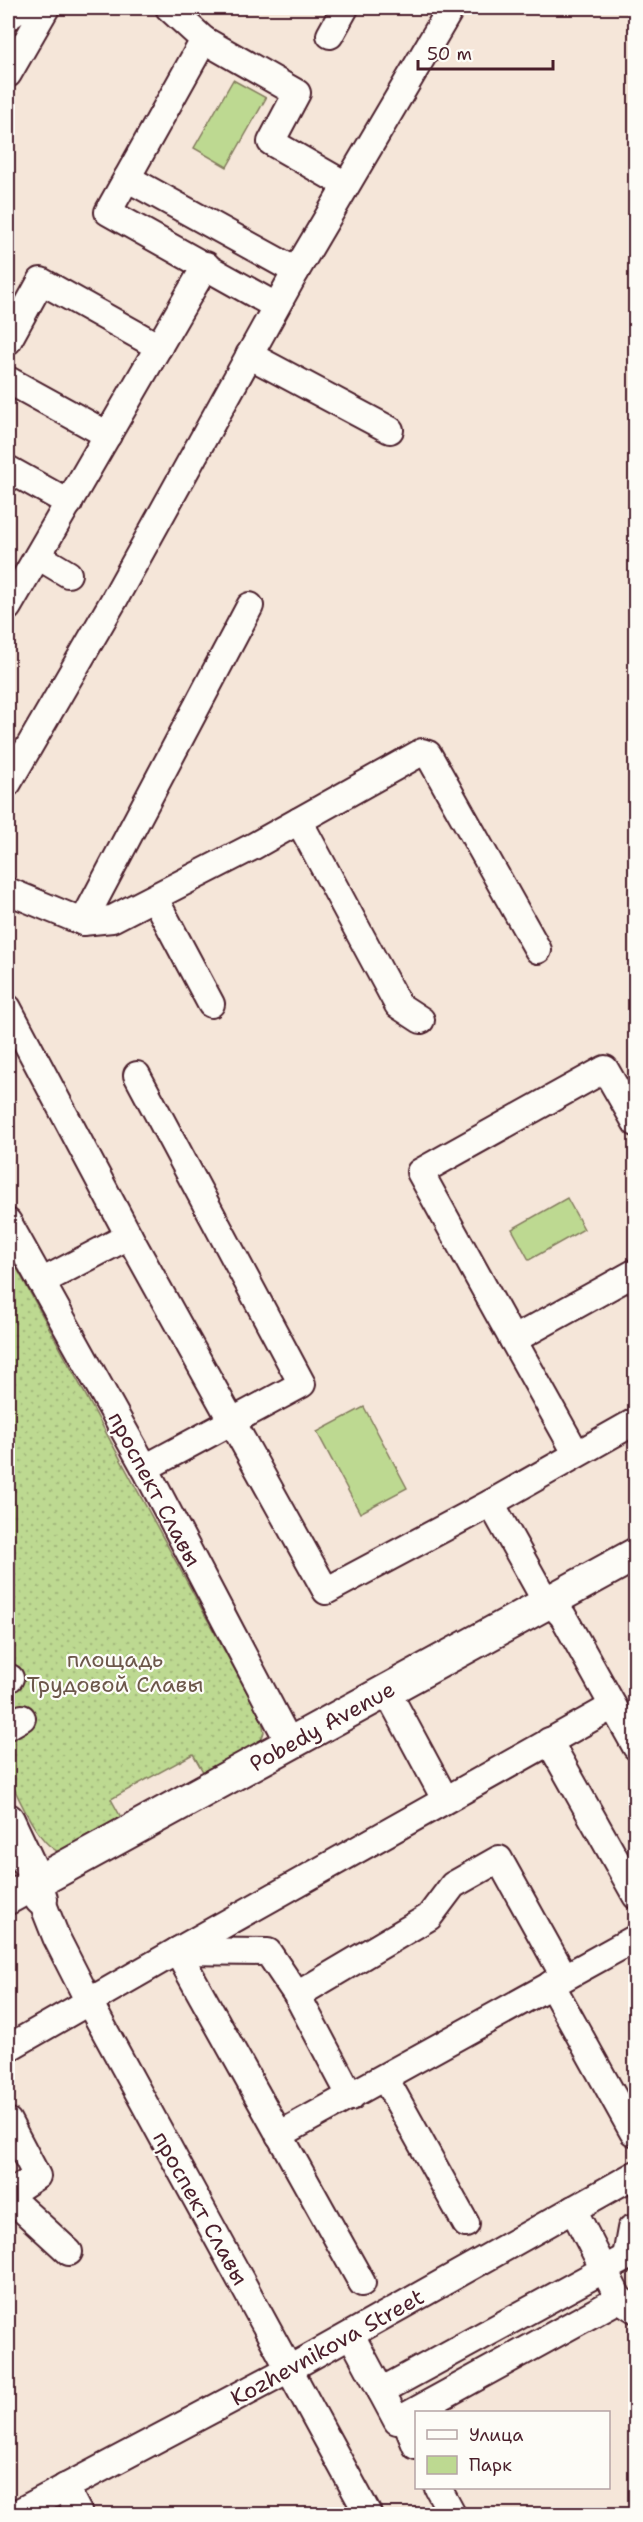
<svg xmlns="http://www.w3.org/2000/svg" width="643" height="2522" viewBox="0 0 643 2522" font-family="'Shantell Sans',sans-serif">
<defs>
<pattern id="green-dots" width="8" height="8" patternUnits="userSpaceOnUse" patternTransform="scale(1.5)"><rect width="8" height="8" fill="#bdd991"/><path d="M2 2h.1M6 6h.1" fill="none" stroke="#a4ba7d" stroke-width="1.8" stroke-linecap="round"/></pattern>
</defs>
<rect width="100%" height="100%" fill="#f5e6d9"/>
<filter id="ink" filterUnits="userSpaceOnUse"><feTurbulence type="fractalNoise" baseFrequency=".0167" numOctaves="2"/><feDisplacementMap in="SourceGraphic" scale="12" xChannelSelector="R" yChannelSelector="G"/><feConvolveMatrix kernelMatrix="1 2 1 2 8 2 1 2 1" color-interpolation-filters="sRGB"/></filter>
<g filter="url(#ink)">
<path fill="url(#green-dots)" stroke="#847c5e" stroke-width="1.5" d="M 8,1252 L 262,1720 L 264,1732 L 260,1744 L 206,1777 L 193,1754 L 111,1799 L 124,1823 C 113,1829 79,1851 69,1853 C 42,1858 18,1795 8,1776 Z"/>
<g fill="#bdd991" stroke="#847c5e" stroke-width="1.5">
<path d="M 233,80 L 266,98 L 227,167 L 194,148 Z"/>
<path d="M 567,1198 L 584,1229 L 529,1260 L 512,1229 Z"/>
<path d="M 364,1407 L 407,1488 L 360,1513 L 317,1432 Z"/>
</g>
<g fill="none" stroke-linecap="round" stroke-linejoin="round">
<defs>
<g id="minor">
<path d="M 169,8 L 204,40 L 108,212 L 276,306"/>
<path d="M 8,17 L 21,8"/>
<path d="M 330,35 L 345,8"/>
<path d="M 204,40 L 297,93 L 271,142 L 346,185"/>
<path d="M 8,74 L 46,8"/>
<path d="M 127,178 L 296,271"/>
<path d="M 8,341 L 41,281 L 159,347"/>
<path d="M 249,355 L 390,430"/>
<path d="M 8,380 L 108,435"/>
<path d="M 8,469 L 69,503"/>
<path d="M 38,556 L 68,574"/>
<path d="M 8,607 L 206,265"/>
<path d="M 8,783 L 114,600 L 296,271 L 451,8"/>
<path d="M 299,821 L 398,1005 L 421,1020"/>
<path d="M 8,891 L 83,922 L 112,919 L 254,846 L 422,752 L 428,754 L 538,950"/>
<path d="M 155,899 L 211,1004"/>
<path d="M 83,922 L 250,606"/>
<path d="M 8,1008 L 129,1236 L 326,1591 L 491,1503 L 636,1421"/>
<path d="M 137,1075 L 302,1384 L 145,1468"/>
<path d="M 8,1222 L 145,1468 L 290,1744"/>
<path d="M 41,1282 L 129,1236"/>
<path d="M 513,1340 L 420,1172 L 605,1069 L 636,1123"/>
<path d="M 576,1453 L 513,1340 L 636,1272"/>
<path d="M 491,1503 L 540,1591 L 563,1616 L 636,1747"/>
<path d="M 8,1679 L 10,1678"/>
<path d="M 395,1706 L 445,1799"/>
<path d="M 8,1726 L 22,1718"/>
<path d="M 549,1741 L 636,1896"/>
<path d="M 41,1899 L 56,1937 L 88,2000 L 368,2514"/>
<path d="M 551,1984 L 633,2132"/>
<path d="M 8,2048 L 177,1951 L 268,1952 L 297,1995"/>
<path d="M 385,2078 L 466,2224"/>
<path d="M 351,2097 L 297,1995 L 429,1917 L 453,1885 L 499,1859 L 564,1976"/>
<path d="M 8,2121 L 37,2176 L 8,2195"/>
<path d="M 279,2135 L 636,1938"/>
<path d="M 8,2196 L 69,2252"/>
<path d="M 573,2209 L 619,2299 L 636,2310"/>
<path d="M 626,2257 L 631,2229 L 636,2227"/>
<path d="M 362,2283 L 177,1951 L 613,1706"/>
<path d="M 351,2335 L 397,2421 L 619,2299"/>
<path d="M 381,2391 L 636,2252"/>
<path d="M 404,2417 L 416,2446"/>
<path d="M 65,2487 L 79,2514"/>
<path d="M 438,2488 L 452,2514"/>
<path d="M 15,2514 L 289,2369 L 636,2174"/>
</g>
<g id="major">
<path d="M 8,1820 L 32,1871 L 41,1899"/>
<path d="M 8,1898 L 636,1554"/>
</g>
</defs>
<use href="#minor" stroke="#4a1f2b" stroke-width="30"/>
<use href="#major" stroke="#4a1f2b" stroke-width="36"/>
<use href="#minor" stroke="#fdfcf7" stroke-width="26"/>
<use href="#major" stroke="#fdfcf7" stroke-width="32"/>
</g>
</g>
<g text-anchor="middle" stroke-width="4.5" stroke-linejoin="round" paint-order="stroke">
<g font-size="22" fill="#4a1f2b" stroke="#fdfcf7">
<text transform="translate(155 1489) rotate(62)" y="8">проспект Славы</text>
<text transform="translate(322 1726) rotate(-29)" y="8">Pobedy Avenue</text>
<text transform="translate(201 2208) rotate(61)" y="8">проспект Славы</text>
<text transform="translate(327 2347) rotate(-29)" y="8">Kozhevnikova Street</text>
</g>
<g font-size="22" fill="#6c574a" stroke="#fdfcf7">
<text x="115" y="1667">площадь<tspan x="115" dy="25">Трудовой Славы</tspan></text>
</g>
</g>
<rect width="643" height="2522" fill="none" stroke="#fdfcf7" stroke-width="30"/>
<rect x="15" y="15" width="613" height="2492" fill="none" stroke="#4a1f2b" stroke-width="2" filter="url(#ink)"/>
<rect x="415" y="2411" width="195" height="78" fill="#fdfcf7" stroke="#b5a4a5" stroke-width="1.5"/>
<rect x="427" y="2430" width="30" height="9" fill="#fdfcf7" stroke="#b5a4a5" stroke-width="1.5"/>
<text x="469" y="2441" font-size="18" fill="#4a1f2b">Улица</text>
<rect x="427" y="2456" width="30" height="18" fill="#bdd991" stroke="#b5a4a5" stroke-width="1.5"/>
<text x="469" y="2471" font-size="18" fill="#4a1f2b">Парк</text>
<path d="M418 60v9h135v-9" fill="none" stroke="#4a1f2b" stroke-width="3"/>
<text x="427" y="60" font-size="18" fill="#4a1f2b" stroke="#fdfcf7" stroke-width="4.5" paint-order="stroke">50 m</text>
</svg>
